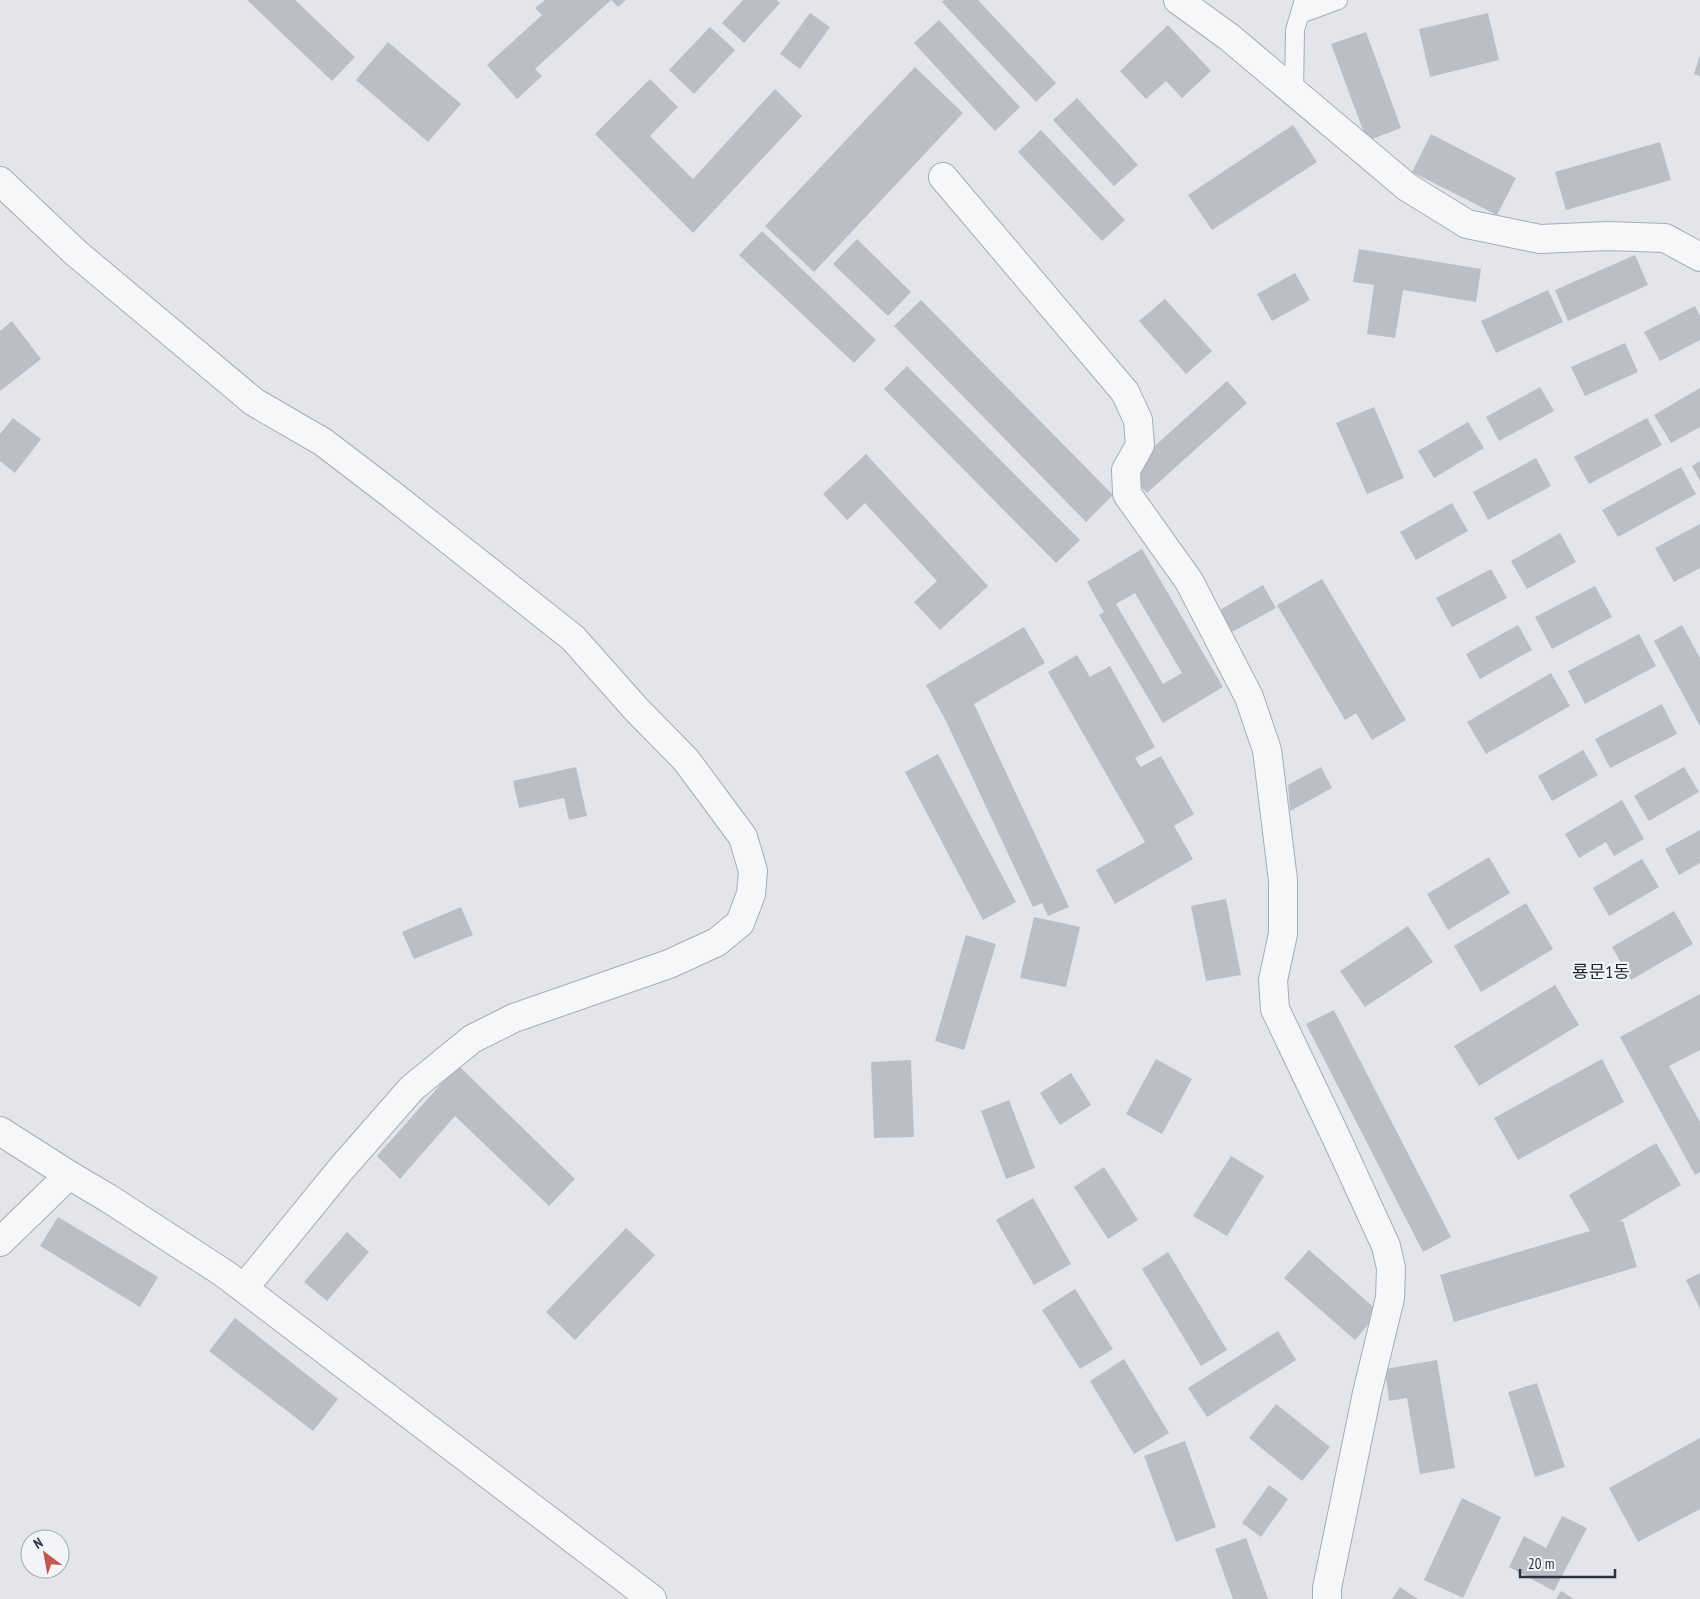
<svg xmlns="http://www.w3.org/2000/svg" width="1700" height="1599" viewBox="0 0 1700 1599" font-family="'PT Sans Narrow','Noto Sans KR',sans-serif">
<rect width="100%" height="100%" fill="#e4e5eb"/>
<g fill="#bbbec7" fill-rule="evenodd">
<path d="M 247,0 L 295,0 L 355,57 L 332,81 Z"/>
<path d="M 545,0 L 611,0 L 535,69 L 542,76 L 517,99 L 487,65 L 542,15 L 535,8 Z"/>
<path d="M 611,0 L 626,0 L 618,7 Z"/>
<path d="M 743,0 L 776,0 L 780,3 L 744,43 L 722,23 Z"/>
<path d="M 944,0 L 978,0 L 1056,83 L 1036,102 L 942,2 Z"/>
<path d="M 810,13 L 830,27 L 800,69 L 780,54 Z"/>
<path d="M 1488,13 L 1499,60 L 1430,77 L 1419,29 Z"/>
<path d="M 939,20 L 1020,107 L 995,131 L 914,43 Z"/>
<path d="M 1168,25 L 1211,71 L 1182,98 L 1166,81 L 1146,99 L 1120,71 Z"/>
<path d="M 710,27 L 735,50 L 694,94 L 669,70 Z"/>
<path d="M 1366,32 L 1401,128 L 1367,141 L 1331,44 Z"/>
<path d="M 388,42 L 461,104 L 428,142 L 356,80 Z"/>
<path d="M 1700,55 L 1700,76 L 1694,74 Z"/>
<path d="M 915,67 L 963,113 L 814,272 L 765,226 Z"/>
<path d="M 650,79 L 678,107 L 650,136 L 693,179 L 775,89 L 802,116 L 693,233 L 595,134 Z"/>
<path d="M 1077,98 L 1138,165 L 1114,186 L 1053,120 Z"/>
<path d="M 1293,125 L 1317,162 L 1212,230 L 1188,195 Z"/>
<path d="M 1041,130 L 1125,220 L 1102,241 L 1018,152 Z"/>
<path d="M 1431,134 L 1516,178 L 1497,215 L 1412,172 Z"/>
<path d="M 1660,142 L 1671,180 L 1566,210 L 1555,172 Z"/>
<path d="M 762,231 L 876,340 L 854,363 L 739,255 Z"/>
<path d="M 857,239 L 911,292 L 888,316 L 833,264 Z"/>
<path d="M 1359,249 L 1481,269 L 1476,302 L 1403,290 L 1395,338 L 1367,334 L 1374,285 L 1353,282 Z"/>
<path d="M 1635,255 L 1648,285 L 1568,321 L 1555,290 Z"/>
<path d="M 1295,273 L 1310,300 L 1272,321 L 1257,294 Z"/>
<path d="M 1548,290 L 1563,322 L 1496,353 L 1481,321 Z"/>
<path d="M 1165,299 L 1212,351 L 1186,374 L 1139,321 Z"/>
<path d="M 921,300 L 1113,495 L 1086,522 L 894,326 Z"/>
<path d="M 1695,306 L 1700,316 L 1700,340 L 1660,361 L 1644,332 Z"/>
<path d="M 12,321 L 41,359 L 0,391 L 0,331 Z"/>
<path d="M 1625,343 L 1638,372 L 1585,396 L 1571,367 Z"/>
<path d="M 907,366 L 1080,540 L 1056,563 L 884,389 Z"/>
<path d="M 1227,381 L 1247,403 L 1147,493 L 1127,471 Z"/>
<path d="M 1540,387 L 1554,411 L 1499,441 L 1486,417 Z"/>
<path d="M 1700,388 L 1700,427 L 1671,443 L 1654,415 Z"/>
<path d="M 1374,407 L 1404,478 L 1367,494 L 1336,423 Z"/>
<path d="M 13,418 L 41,439 L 15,473 L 0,461 L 0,434 Z"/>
<path d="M 1647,418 L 1662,445 L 1589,484 L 1574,457 Z"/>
<path d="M 1468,422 L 1484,448 L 1434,478 L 1418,451 Z"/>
<path d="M 866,454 L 988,586 L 940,630 L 914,602 L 937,581 L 865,503 L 847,520 L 823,494 Z"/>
<path d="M 1536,458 L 1551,486 L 1488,520 L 1473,492 Z"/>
<path d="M 1700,461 L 1700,481 L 1692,466 Z"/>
<path d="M 1681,467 L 1696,494 L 1618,537 L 1602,510 Z"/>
<path d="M 1452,503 L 1468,531 L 1416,560 L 1400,532 Z"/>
<path d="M 1700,524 L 1700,568 L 1674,582 L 1655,548 Z"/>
<path d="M 1560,533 L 1576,562 L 1527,589 L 1511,561 Z"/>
<path d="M 1142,549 L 1223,687 L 1163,723 L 1099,615 L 1104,612 L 1087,582 ZM 1135,593 L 1182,673 L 1163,684 L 1116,604 Z"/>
<path d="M 1491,569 L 1507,598 L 1452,627 L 1436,598 Z"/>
<path d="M 1322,579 L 1406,720 L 1372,740 L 1356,713 L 1345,720 L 1277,605 Z"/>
<path d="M 1263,585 L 1276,608 L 1230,633 L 1218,611 Z"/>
<path d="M 1595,586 L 1612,617 L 1552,649 L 1535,617 Z"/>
<path d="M 1518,625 L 1532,650 L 1480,679 L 1466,654 Z"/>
<path d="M 1682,625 L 1700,658 L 1700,726 L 1654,641 Z"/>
<path d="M 1024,627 L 1045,663 L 974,704 L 1069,907 L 1048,916 L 1042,903 L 1033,907 L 946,721 L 926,685 Z"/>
<path d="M 1639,634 L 1656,666 L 1585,704 L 1568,671 Z"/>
<path d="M 1077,655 L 1090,677 L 1110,666 L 1155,747 L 1135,758 L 1141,767 L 1161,756 L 1194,814 L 1174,826 L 1193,859 L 1115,904 L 1096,870 L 1145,842 L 1048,672 Z"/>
<path d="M 1551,673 L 1570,706 L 1486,754 L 1467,722 Z"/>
<path d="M 1662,704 L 1677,734 L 1610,768 L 1595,739 Z"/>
<path d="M 1583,750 L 1598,775 L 1552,801 L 1538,776 Z"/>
<path d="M 938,754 L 1016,902 L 983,920 L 905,772 Z"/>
<path d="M 576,767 L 587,816 L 569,820 L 564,798 L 519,808 L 513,781 Z"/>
<path d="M 1321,767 L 1332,788 L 1290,811 L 1288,785 Z"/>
<path d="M 1684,767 L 1699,792 L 1649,821 L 1634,796 Z"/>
<path d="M 1622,800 L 1644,839 L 1614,856 L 1606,842 L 1579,858 L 1565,834 Z"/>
<path d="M 1700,830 L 1700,863 L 1679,875 L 1665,849 Z"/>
<path d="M 1489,857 L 1510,893 L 1448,930 L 1427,894 Z"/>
<path d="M 1642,859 L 1659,887 L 1609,916 L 1593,888 Z"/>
<path d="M 1226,899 L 1241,975 L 1206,981 L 1191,906 Z"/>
<path d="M 1526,903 L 1553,949 L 1481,992 L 1454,946 Z"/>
<path d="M 461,907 L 473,935 L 414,959 L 402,932 Z"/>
<path d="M 1674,911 L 1693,944 L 1631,980 L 1612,947 Z"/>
<path d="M 1034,917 L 1080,927 L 1066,987 L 1020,978 Z"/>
<path d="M 1408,926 L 1433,962 L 1365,1007 L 1340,971 Z"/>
<path d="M 966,935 L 996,944 L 964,1050 L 935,1041 Z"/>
<path d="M 1555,985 L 1579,1025 L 1479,1086 L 1454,1046 Z"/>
<path d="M 1700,994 L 1700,1050 L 1669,1066 L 1700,1122 L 1700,1172 L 1695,1175 L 1620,1037 Z"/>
<path d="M 1334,1010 L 1451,1237 L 1423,1252 L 1306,1024 Z"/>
<path d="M 1156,1059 L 1192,1079 L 1162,1134 L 1126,1114 Z"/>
<path d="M 1602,1059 L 1624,1102 L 1518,1160 L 1494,1118 Z"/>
<path d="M 911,1060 L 914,1137 L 874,1138 L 871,1062 Z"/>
<path d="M 458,1065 L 575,1179 L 549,1206 L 455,1116 L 400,1179 L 377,1156 Z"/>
<path d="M 1071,1073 L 1091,1105 L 1060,1125 L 1040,1093 Z"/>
<path d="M 1009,1100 L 1035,1168 L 1006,1179 L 981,1111 Z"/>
<path d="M 1656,1143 L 1681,1185 L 1618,1222 L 1623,1221 L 1637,1267 L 1454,1322 L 1440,1275 L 1590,1231 L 1569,1195 Z"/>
<path d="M 1231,1156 L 1264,1176 L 1227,1236 L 1193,1216 Z"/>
<path d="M 1104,1167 L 1138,1220 L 1108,1239 L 1074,1187 Z"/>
<path d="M 1033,1198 L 1071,1264 L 1034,1285 L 996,1220 Z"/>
<path d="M 58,1217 L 158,1277 L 140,1307 L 40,1246 Z"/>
<path d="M 626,1228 L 655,1255 L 575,1340 L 546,1312 Z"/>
<path d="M 347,1232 L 369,1252 L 327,1301 L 304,1282 Z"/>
<path d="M 1309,1250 L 1379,1312 L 1355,1340 L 1284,1278 Z"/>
<path d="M 1168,1252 L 1227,1350 L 1201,1366 L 1142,1269 Z"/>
<path d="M 1700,1273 L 1700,1309 L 1686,1280 Z"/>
<path d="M 1075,1289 L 1113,1349 L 1080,1369 L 1042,1310 Z"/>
<path d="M 235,1318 L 338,1399 L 313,1431 L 209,1351 Z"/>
<path d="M 1278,1331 L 1296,1360 L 1207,1417 L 1188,1388 Z"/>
<path d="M 1124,1359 L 1169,1433 L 1134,1454 L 1090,1381 Z"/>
<path d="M 1437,1360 L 1455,1468 L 1420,1474 L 1407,1398 L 1389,1401 L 1385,1369 Z"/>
<path d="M 1537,1383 L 1565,1467 L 1535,1477 L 1508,1392 Z"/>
<path d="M 1276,1404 L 1330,1447 L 1302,1481 L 1249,1438 Z"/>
<path d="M 1700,1438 L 1700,1509 L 1638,1542 L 1609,1488 Z"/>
<path d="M 1185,1441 L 1216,1527 L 1176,1542 L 1144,1456 Z"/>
<path d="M 1269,1485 L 1288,1499 L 1261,1537 L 1242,1523 Z"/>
<path d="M 1462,1498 L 1501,1517 L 1463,1598 L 1424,1580 Z"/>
<path d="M 1562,1516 L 1587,1528 L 1554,1591 L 1509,1567 L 1524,1536 L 1546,1548 Z"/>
<path d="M 1246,1538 L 1268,1599 L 1233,1599 L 1215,1549 Z"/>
<path d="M 1400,1587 L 1418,1599 L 1392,1599 Z"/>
<path d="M 1561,1591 L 1574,1599 L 1556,1599 Z"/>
</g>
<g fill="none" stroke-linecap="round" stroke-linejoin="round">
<defs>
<g id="lane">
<path d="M 1300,14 L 1338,0"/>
<path d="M 1294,92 L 1295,30 L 1304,0"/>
</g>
<g id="street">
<path d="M 1178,0 L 1229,37 L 1407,187 L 1467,224 L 1540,239 L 1608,236 L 1665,238 L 1700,257"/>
<path d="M 943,177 L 1125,392 L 1138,420 L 1140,445 L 1126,470 L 1127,494 L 1189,581 L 1249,697 L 1267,750 L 1283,880 L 1283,934 L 1273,980 L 1275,1009 L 1336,1137 L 1386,1246 L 1391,1268 L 1390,1298 L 1367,1393 L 1327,1588 L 1327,1599"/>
<path d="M 0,181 L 76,253 L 254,402 L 323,442 L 391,494 L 573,638 L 636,709 L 686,760 L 743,837 L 753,871 L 751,894 L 740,923 L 717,942 L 669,964 L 514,1018 L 472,1039 L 412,1088 L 341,1169 L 244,1288"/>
<path d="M 0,1131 L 69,1175"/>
<path d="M 0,1242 L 69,1175 L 108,1198 L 225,1274 L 652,1599"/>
</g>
</defs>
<use href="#lane" stroke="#a9abb5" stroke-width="20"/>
<use href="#street" stroke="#a9abb5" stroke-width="30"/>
<use href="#lane" stroke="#f6f7f9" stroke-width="18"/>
<use href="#street" stroke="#f6f7f9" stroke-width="28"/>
</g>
<g text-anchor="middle" stroke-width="4.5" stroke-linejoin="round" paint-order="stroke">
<g font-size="18" fill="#1e2233" stroke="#f3f4f8">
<text x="1601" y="978">룡문1동</text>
</g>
</g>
<g transform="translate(45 1554) rotate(328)"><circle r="24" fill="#f3f4f8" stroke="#a3a6af"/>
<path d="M0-4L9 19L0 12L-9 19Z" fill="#c55653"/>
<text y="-8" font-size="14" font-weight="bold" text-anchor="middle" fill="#2c3042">N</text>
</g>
<path d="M1520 1569v8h95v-8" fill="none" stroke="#2c3042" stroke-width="2.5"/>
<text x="1528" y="1569" font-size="15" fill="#2c3042" stroke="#f3f4f8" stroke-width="4" paint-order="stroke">20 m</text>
</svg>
